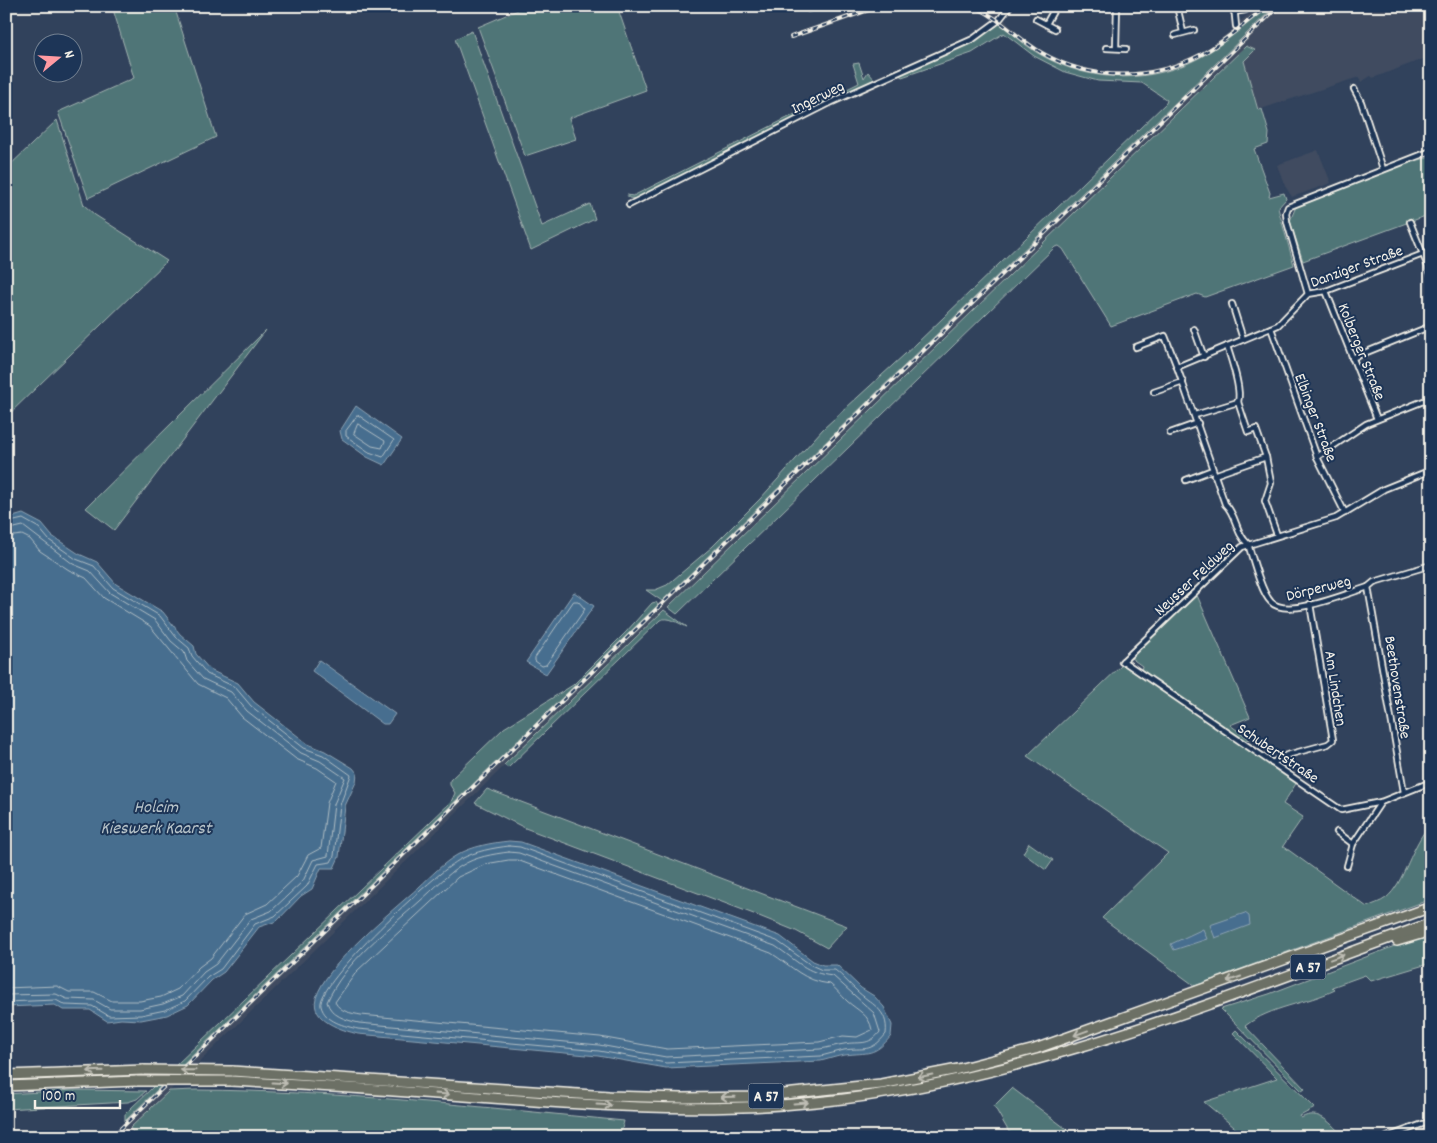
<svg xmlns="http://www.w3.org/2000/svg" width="1437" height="1143" viewBox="0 0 1437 1143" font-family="Dekko,sans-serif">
<rect width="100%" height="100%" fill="#31425c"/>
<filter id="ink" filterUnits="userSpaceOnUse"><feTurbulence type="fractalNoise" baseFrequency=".02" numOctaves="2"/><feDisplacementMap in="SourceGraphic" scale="10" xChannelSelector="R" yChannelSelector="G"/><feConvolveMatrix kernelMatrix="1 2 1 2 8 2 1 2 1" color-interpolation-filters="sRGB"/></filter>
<g filter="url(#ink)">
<g fill="#3f4b60">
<path d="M 1259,6 L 1270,6 L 1205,55 L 1170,70 L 1128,78 L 1087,73 L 1053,61 L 1032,50 L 992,18 L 999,10 L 1008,24 L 1025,39 L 1045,53 L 1067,63 L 1103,72 L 1129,73 L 1167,66 L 1203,52 L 1236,27 L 1236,24 Z"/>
<path d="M 1275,6 L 1431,6 L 1431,56 L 1373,78 L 1371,76 L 1361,82 L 1359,77 L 1258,110 L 1243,61 L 1246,46 L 122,1137 L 109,1137 Z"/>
<path d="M 1318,150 L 1331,183 L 1292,197 L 1285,186 L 1277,165 Z"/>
</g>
<g fill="#4f7577" stroke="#a2b3b0">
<path d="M 112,6 L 174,6 L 216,137 L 88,198 L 58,112 L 134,78 Z"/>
<path d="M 527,6 L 617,6 L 646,90 L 569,118 L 576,139 L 525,156 L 478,27 Z"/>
<path d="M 1270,6 L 1275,6 L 662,601 L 646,590 L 655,590 L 667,585 L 712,547 L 760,499 L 823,429 L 916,344 L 1166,103 L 1167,100 L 1142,83 L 1098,81 L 1065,72 L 1034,56 L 1004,33 L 972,53 L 902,77 L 897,73 L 953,50 L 998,22 C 1010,31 1021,42 1033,50 C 1085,84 1153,86 1206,54 C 1229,40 1249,22 1270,6 Z"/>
<path d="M 472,31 L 542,226 L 590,204 L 595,219 L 531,250 L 455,39 Z"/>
<path d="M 1246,46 L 1255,50 L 1244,61 L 1258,110 L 1262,109 L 1269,133 L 1268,144 L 1254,149 L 1270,193 L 1269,197 L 1284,193 L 1286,199 L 1278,208 L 1294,265 L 1205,297 L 1197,294 L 1111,326 L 1063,249 L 1059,246 L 1055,247 L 677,614 L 668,607 Z"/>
<path d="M 859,63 L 864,78 L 868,72 L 876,81 L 819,108 L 812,100 L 819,103 L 859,83 L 853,64 Z"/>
<path d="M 808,102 L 810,107 L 807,113 L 638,199 L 629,198 L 627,195 L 633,196 L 805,109 Z"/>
<path d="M 57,120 L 84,205 L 95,215 L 167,261 L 6,417 L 6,169 Z"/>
<path d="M 1431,157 L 1431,214 L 1303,261 L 1290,221 L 1297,204 L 1407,163 Z"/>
<path d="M 266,330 L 114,530 L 86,508 Z"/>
<path d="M 1196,593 L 1250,717 L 1230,725 L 1249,739 L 1243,741 L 1141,671 L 1142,666 L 1131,658 Z"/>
<path d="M 656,602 L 658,605 L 125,1121 L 125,1114 L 130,1109 L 451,802 L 455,793 L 450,785 L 450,780 L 504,728 L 573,685 L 626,632 L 652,603 Z"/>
<path d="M 664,610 L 687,627 C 678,623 669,616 660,620 L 508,768 L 504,765 Z"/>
<path d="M 1122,665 L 1127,665 L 1297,782 L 1283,804 L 1303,817 L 1283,846 L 1367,907 C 1373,904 1381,902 1386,898 C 1405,883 1411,844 1431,824 L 1431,899 L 1195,986 L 1102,918 L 1168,853 L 1027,756 Z"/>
<path d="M 487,789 L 847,926 L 827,948 L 796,931 L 759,916 L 525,828 L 475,803 Z"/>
<path d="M 1029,843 L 1053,860 L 1046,870 L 1023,853 Z"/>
<path d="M 1431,935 L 1431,963 L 1371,981 L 1365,975 L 1332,987 L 1335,990 C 1306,1004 1271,1006 1245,1026 L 1305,1089 L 1302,1091 L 1221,1009 L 1269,994 L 1413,939 Z"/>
<path d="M 1236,1030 L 1315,1108 L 1300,1116 L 1301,1118 C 1319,1108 1331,1124 1344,1137 L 1246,1137 L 1204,1102 L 1277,1078 L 1233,1033 Z"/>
<path d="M 1012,1088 L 1077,1137 L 1020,1137 L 1009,1132 L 994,1106 Z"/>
<path d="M 74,1090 L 146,1091 L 137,1099 L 128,1102 L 6,1109 L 6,1094 Z"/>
<path d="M 196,1090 C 339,1091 482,1107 624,1121 L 620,1137 L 136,1137 L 130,1128 L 169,1091 Z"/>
</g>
<g fill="#476e8f" stroke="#8ca2b3">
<path d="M 356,406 L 402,439 L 384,465 L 367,457 L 342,439 L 340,431 Z"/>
<path d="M 23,514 L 42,524 L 52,536 L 79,554 L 97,562 L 116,584 L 163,612 L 180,634 L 194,646 L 196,654 L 210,670 L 238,683 L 254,702 L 308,744 L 325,751 L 353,768 L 357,773 L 356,782 L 345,806 L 339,857 L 334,868 L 321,868 L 312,889 L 301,896 L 277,921 L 259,927 L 224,972 L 212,980 L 188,1005 L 167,1015 L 141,1020 L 121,1019 L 107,1021 L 90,1010 L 63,1010 L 55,1005 L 6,1007 L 6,519 Z"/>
<path d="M 574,592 L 594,606 L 546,674 L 526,662 Z"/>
<path d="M 319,660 L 395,714 L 388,724 L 383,724 L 312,671 Z"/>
<path d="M 509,841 L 521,842 L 780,936 L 813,961 L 823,965 L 837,965 L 861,988 L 874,996 L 884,1007 L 892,1025 L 891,1036 C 874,1057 868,1052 845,1055 C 837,1056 829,1059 821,1061 L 666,1068 L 598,1056 L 358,1034 C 342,1030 310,1021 316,998 C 326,964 392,911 419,887 C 431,876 443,863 457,855 C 473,846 491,843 509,841 Z"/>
<path d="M 1245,913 L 1249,916 L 1250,925 L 1215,938 L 1210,925 Z"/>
<path d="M 1203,929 L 1207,939 L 1174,950 L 1171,944 Z"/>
</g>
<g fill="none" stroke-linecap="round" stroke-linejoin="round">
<g stroke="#afbdc4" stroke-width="1">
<path d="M 358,415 L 394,440 L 383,457 L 369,452 L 346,436 L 346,431 Z"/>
<path d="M 358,424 L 385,441 L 382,448 L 372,446 L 354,434 Z"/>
<path d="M 6,523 L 23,519 L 39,528 L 49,540 L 76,559 L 94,566 L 113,588 L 160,616 L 176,637 L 189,648 L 192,656 L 207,674 L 235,687 L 251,706 L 304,748 L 323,755 L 351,775 L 340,805 L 334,856 L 331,862 L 318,864 L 307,886 L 275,916 L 255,924 L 221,969 L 208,977 L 185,1001 L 165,1010 L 141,1015 L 109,1016 L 92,1006 L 65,1005 L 56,1000 L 6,1002"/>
<path d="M 6,530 L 23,526 L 73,564 L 90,571 L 110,593 L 155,620 L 171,641 L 184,652 L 187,661 L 203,679 L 231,692 L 247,711 L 301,753 L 320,761 L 345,778 L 334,804 L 328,856 L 313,860 L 303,881 L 271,911 L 251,919 L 216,964 L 204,972 L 182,996 L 163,1004 L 140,1009 L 110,1009 L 94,1000 L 67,999 L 56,994 L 6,995"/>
<path d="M 6,537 L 22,535 L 30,539 L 40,551 L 69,570 L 86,578 L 104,598 L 150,626 L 198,684 L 226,698 L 242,717 L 296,759 L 317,768 L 336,781 L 327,803 L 321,848 L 308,855 L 297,876 L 267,904 L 245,914 L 211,958 L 199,967 L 178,989 L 161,997 L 140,1001 L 112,1001 L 94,992 L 69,992 L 57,986 L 6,988"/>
<path d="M 574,601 L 578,601 L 585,609 L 546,665 L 542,666 L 535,661 L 535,658 Z"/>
<path d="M 509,846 L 520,847 L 777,941 L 811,965 L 822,970 L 835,970 C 843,976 849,984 856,990 C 870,1004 889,1009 886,1034 C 870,1054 864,1047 844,1050 C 836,1052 829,1054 821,1056 L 666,1063 L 599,1051 L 358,1029 C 345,1026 325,1022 321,1006 C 315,984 438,870 461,859 C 476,851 493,848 509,846 Z"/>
<path d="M 509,852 L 519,853 L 775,946 C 798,961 805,973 833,976 L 874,1013 L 880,1032 C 868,1047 859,1041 844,1044 C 836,1045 828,1048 820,1049 L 666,1057 L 599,1045 L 359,1023 C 346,1020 331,1016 327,1002 C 345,961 388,930 420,901 C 434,889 446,875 461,866 C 475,857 493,854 509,852 Z"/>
<path d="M 509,860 L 517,860 L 771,953 C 793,967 804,981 830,984 C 836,989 841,995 847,1001 C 858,1011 869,1014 872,1030 L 857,1037 L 843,1036 L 819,1042 L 667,1049 L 600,1037 L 361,1015 C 351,1013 340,1012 335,1002 L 357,971 L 458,877 L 486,864 Z"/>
</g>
<path stroke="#8ca2b3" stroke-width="2" d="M 265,1136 L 278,1137"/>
<defs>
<g id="street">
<path d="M 1177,6 L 1183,32"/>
<path d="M 1234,6 L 1236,26"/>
<path d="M 1234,12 L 1246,10 L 1251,6"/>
<path d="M 1036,19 L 1055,29"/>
<path d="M 1046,24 L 1056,6"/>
<path d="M 1175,35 L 1194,30"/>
<path d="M 1106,48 L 1126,49"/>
<path d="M 1116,48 L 1117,6"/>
<path d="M 1354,89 L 1361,102 L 1383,169"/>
<path d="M 629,205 L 832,102 L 973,39 L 999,20 L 1010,6"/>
<path d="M 1410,222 L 1431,274"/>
<path d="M 1431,251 L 1326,291 L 1308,294 L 1278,325 L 1177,367 L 1225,504 C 1237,515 1235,533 1248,544 C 1253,559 1261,592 1271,602 C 1287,619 1348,593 1368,587 L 1374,582 L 1431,565"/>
<path d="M 1326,291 L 1377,419"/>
<path d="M 1308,294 L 1287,222 L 1286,213 L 1288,207 L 1431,151"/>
<path d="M 1232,304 L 1243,339"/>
<path d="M 1271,328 L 1317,457 L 1345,513"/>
<path d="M 1194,329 L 1204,357"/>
<path d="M 1227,346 C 1231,359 1242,389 1238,402"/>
<path d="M 1136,347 L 1165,336 L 1177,367"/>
<path d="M 1352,358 L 1431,326"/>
<path d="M 1154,392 L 1183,382"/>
<path d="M 1195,415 L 1238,402 L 1248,432 L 1256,429 L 1266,457"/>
<path d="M 1170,433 L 1198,423"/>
<path d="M 1317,457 L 1366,424 L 1431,398"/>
<path d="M 1214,475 L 1266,457 L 1271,483 L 1265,501 L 1277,535"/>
<path d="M 1186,480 L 1212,470"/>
<path d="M 1368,587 L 1404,792"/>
<path d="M 1123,661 L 1341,810 L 1381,802 L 1431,782"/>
<path d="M 1122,662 L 1242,547 L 1336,518 L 1384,489 L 1431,470"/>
<path d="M 1272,763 L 1287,755 L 1328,744 L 1333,740 L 1310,604"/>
<path d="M 1337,832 L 1353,844"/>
<path d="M 1347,866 L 1353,844 L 1381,802"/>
<path d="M 1387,1137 L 1431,1121"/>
</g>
<g id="highway">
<path d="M 1397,941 L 1431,931"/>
<path d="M 232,1071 L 609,1096 L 682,1098 L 755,1097 L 881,1084 L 958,1069 L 1035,1049 L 1431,907"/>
<path d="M 6,1075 L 144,1070"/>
<path d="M 231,1081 C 309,1085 387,1090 465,1096 C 582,1105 699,1114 816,1102 C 1030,1081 1231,995 1431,923"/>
<path d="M 6,1086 L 137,1081"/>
</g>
</defs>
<use href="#street" stroke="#f4f1e8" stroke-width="8"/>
<use href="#highway" stroke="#f4f1e8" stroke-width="12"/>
<use href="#street" stroke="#1d3557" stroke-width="4.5"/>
<use href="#highway" stroke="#6c7065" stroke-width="9"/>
<defs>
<g id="rail">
<path d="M 973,6 C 999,17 1018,39 1042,53 C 1092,82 1152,81 1202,54 C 1226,41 1246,22 1267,6"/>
<path d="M 808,11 L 819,7"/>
<path d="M 791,37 L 880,6"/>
<path d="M 112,1137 L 1279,6"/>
</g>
</defs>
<use href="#rail" stroke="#f4f1e8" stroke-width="4"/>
<use href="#rail" stroke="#1d3557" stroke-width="2" stroke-dasharray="5.5" stroke-linecap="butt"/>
<defs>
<g id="highway-bridge">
<path d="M 144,1070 L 232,1071"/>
<path d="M 137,1081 L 231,1081"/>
</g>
</defs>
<use href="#highway-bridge" stroke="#f4f1e8" stroke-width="12" stroke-linecap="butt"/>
<use href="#highway-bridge" stroke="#6c7065" stroke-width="9"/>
</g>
<defs><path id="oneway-shaft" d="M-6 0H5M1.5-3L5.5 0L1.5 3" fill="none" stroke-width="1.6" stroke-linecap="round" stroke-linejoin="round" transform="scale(1.25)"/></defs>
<g stroke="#bebdb4">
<use href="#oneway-shaft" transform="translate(1337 957) rotate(-20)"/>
<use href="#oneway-shaft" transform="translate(1234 979) rotate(161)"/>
<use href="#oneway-shaft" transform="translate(1081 1033) rotate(160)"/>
<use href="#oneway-shaft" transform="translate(188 1070) rotate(-179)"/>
<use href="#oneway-shaft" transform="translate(95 1071) rotate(178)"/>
<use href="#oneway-shaft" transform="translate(925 1076) rotate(169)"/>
<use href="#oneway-shaft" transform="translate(280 1083) rotate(3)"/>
<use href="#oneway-shaft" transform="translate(442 1094) rotate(4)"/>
<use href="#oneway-shaft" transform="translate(728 1097) rotate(179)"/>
<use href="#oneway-shaft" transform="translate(801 1103) rotate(-4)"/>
<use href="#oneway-shaft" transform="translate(604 1105) rotate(3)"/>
</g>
</g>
<g text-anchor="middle" stroke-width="4" stroke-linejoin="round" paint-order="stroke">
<g fill="#1d3557" stroke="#b4b9bc" stroke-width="1">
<rect x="1290.5" y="954.5" width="35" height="25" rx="4"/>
<rect x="748.5" y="1083.5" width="35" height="25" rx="4"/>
</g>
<g font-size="15" font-weight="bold" fill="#f4f1e8">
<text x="1308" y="972">A 57</text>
<text x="766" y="1101">A 57</text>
</g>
<g font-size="16" fill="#f4f1e8" stroke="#1d3557">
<text transform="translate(817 96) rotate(-26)" y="6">Ingerweg</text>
<text transform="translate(1356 265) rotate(-20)" y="6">Danziger Straße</text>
<text transform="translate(1363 351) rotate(68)" y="6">Kolberger Straße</text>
<text transform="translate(1317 417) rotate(69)" y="6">Elbinger Straße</text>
<text transform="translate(1193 577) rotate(-43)" y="6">Neusser Feldweg</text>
<text transform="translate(1318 587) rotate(-14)" y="6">Dörperweg</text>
<text transform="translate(1399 687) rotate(81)" y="6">Beethovenstraße</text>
<text transform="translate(1337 688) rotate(81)" y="6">Am Lindchen</text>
<text transform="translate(1279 752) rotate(34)" y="6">Schubertstraße</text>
</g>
<g font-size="18" font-style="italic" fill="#b7c3c9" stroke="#1d3557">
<text x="156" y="812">Holcim<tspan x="156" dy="21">Kieswerk Kaarst</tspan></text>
</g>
</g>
<rect width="1437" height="1143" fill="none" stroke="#1d3557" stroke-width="25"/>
<rect x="12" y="12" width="1412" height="1118" fill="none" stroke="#f4f1e8" stroke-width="2" filter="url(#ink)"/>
<g transform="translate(58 58) rotate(72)"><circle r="24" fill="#1d3557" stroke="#738091"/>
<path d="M0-4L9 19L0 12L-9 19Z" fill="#ff9aa2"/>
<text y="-8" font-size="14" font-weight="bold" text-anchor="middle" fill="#f4f1e8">N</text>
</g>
<path d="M35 1100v8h85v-8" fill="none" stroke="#f4f1e8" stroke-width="2.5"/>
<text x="42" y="1100" font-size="15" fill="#f4f1e8" stroke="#1d3557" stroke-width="4" paint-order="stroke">100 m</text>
</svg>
